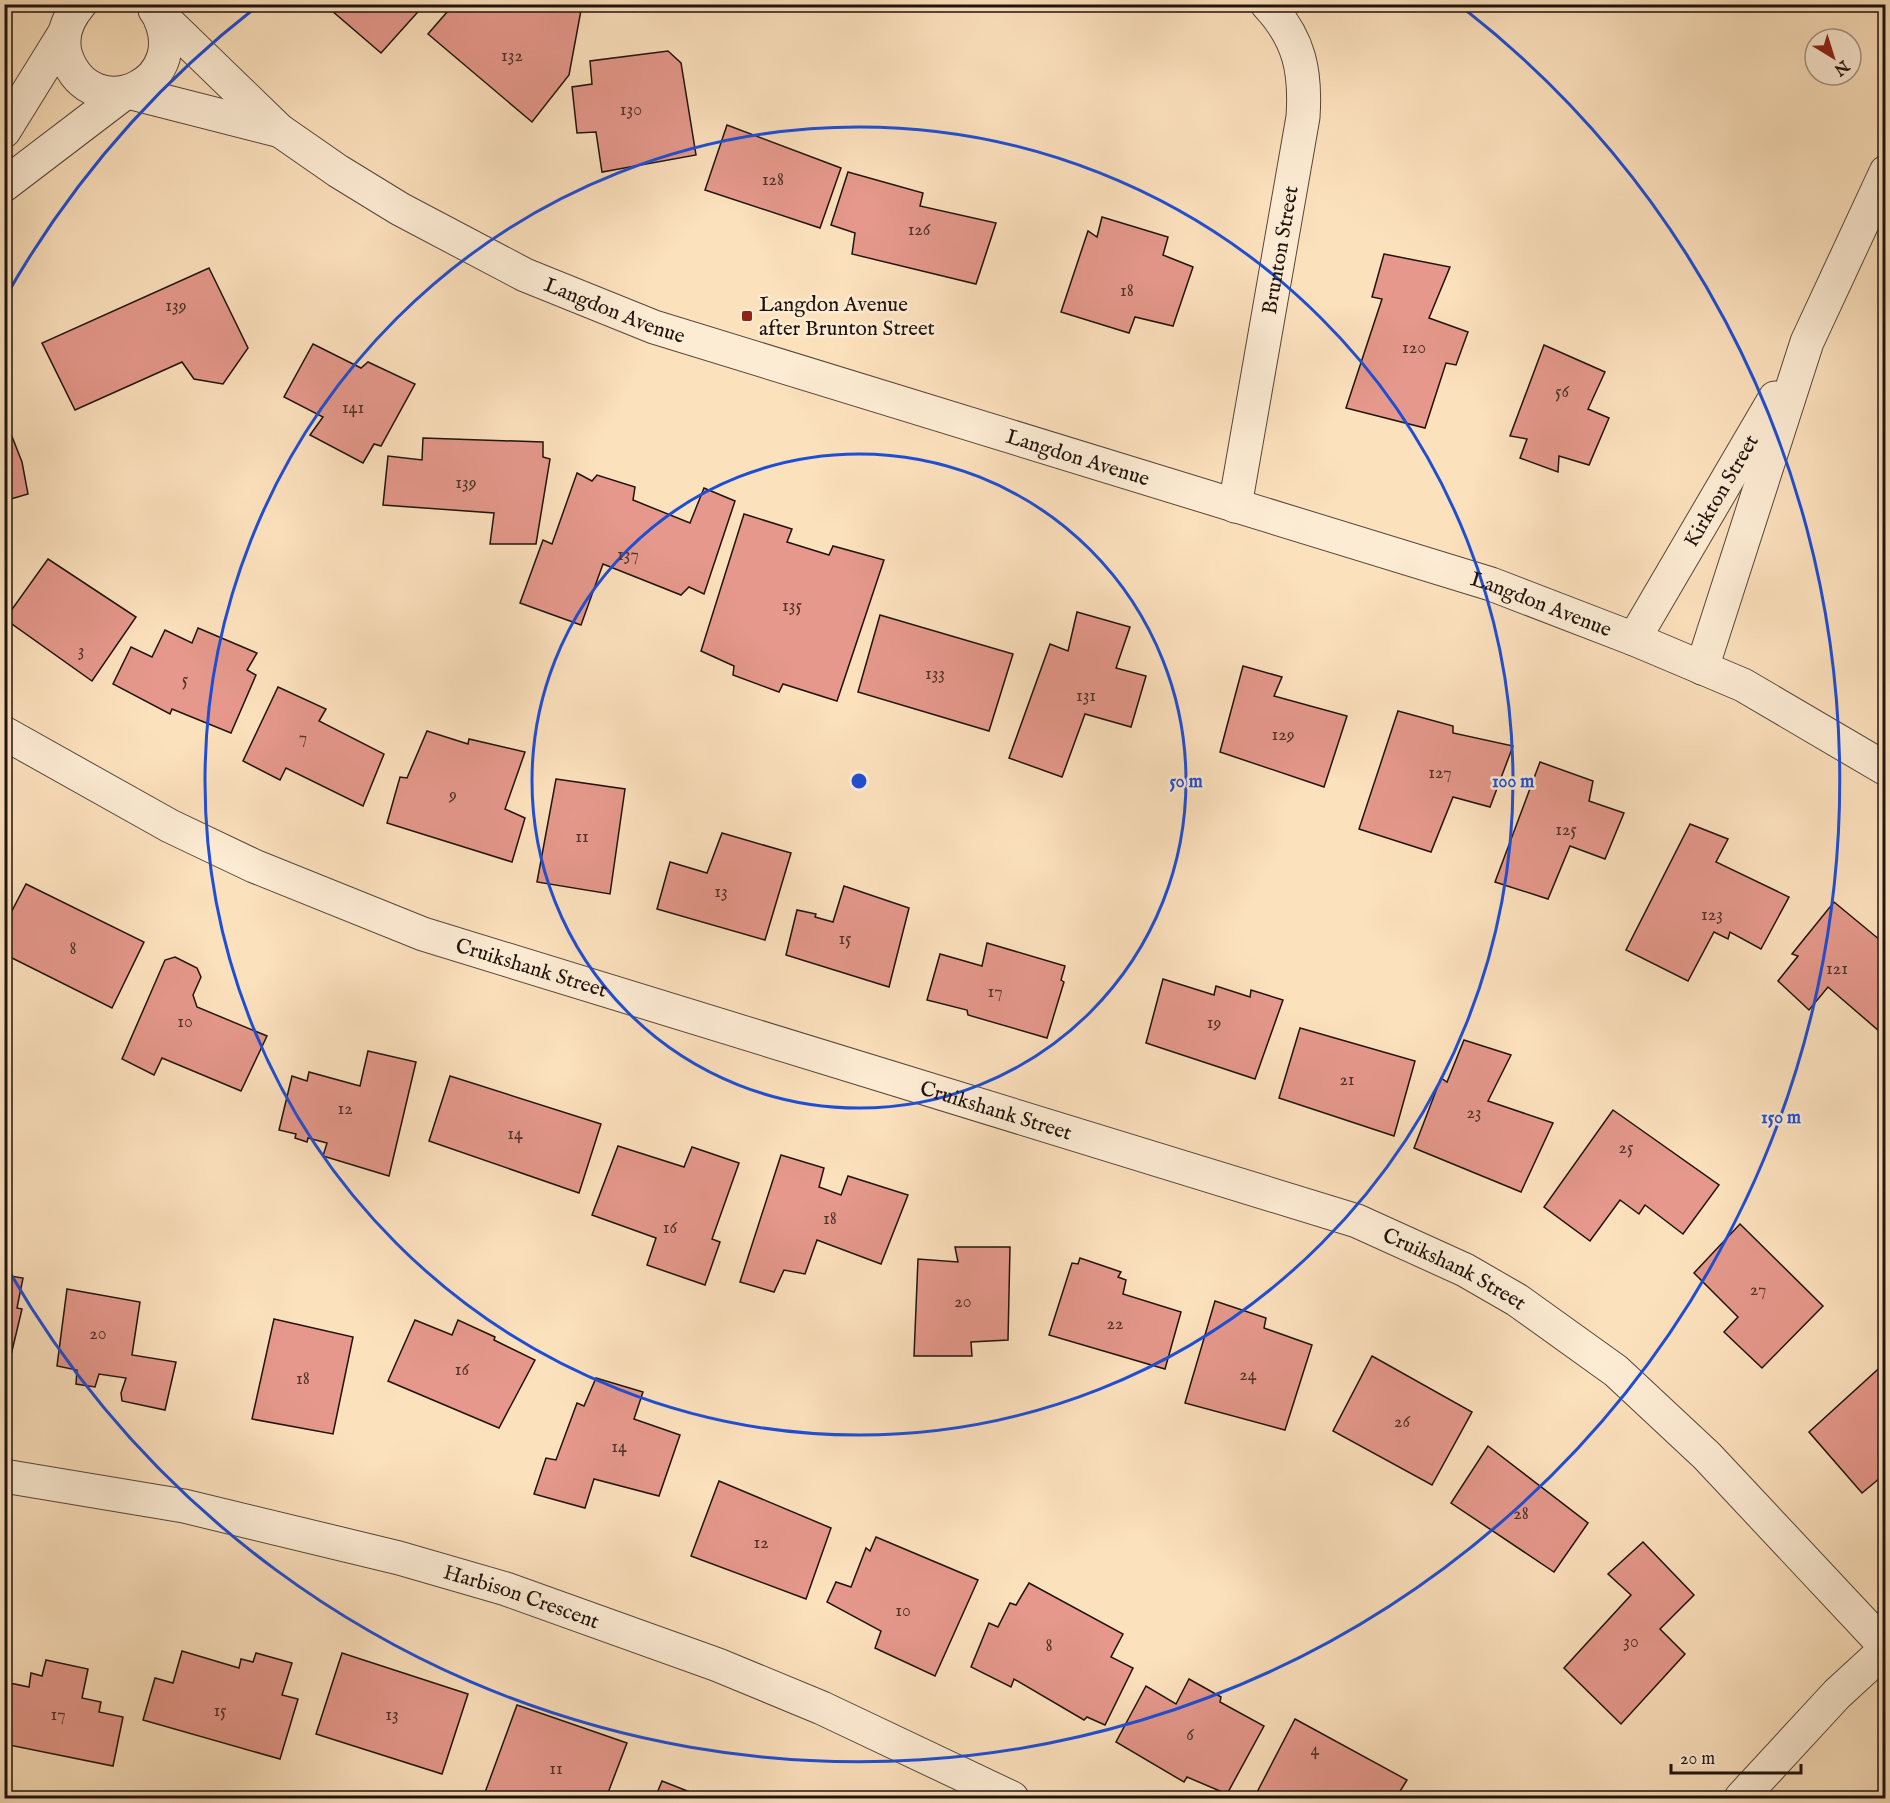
<svg xmlns="http://www.w3.org/2000/svg" width="1890" height="1803" viewBox="0 0 1890 1803" font-family="'IM FELL English',serif">
<rect width="100%" height="100%" fill="#fce1bd"/>
<filter id="stains"><feTurbulence type="fractalNoise" baseFrequency=".00333" numOctaves="4"/><feColorMatrix values="0 0 0 0 .2 0 0 0 0 .09 0 0 0 0 .02 0 0 0 .5 -.17"/></filter>
<radialGradient id="worn" r=".72"><stop offset=".6" stop-color="#630" stop-opacity="0"/><stop offset="1" stop-color="#630" stop-opacity=".3"/></radialGradient>
<g fill="#e5988b" stroke="#1f130d" stroke-width="1.5">
<path d="M 324,4 L 425,4 L 381,53 Z"/>
<path d="M 454,4 L 582,5 L 569,75 L 532,122 L 428,34 Z"/>
<path d="M 668,51 L 681,63 L 696,155 L 602,172 L 596,132 L 577,133 L 572,87 L 592,84 L 590,61 Z"/>
<path d="M 727,125 L 841,168 L 820,228 L 705,190 Z"/>
<path d="M 848,172 L 923,193 L 920,206 L 996,223 L 976,284 L 852,254 L 855,233 L 831,225 Z"/>
<path d="M 1102,217 L 1168,237 L 1163,255 L 1193,267 L 1173,326 L 1135,317 L 1129,333 L 1061,312 L 1088,231 L 1097,237 Z"/>
<path d="M 1384,254 L 1450,267 L 1429,318 L 1468,332 L 1456,365 L 1446,363 L 1425,428 L 1346,408 L 1382,299 L 1372,297 Z"/>
<path d="M 209,268 L 248,348 L 223,384 L 194,379 L 182,362 L 75,410 L 42,343 Z"/>
<path d="M 313,344 L 361,368 L 368,362 L 415,384 L 381,446 L 374,444 L 363,463 L 310,435 L 323,417 L 284,397 Z"/>
<path d="M 1544,345 L 1605,372 L 1588,409 L 1609,418 L 1589,465 L 1559,456 L 1558,472 L 1520,458 L 1527,439 L 1510,436 Z"/>
<path d="M 9,429 L 22,462 L 28,494 L 4,501 L 4,431 Z"/>
<path d="M 423,438 L 543,442 L 543,457 L 550,459 L 536,544 L 490,544 L 494,513 L 383,505 L 388,456 L 422,460 Z"/>
<path d="M 577,473 L 592,481 L 597,475 L 635,487 L 633,500 L 690,523 L 704,488 L 735,501 L 704,594 L 689,587 L 681,595 L 603,564 L 581,625 L 520,603 L 543,540 L 552,544 Z"/>
<path d="M 744,514 L 792,529 L 787,542 L 829,555 L 833,546 L 884,560 L 837,701 L 783,684 L 779,692 L 733,675 L 734,666 L 701,651 Z"/>
<path d="M 48,559 L 136,617 L 92,681 L 5,619 Z"/>
<path d="M 1077,612 L 1130,627 L 1116,668 L 1146,676 L 1131,727 L 1085,714 L 1062,777 L 1009,758 L 1050,644 L 1068,651 Z"/>
<path d="M 880,615 L 1013,654 L 989,731 L 858,692 Z"/>
<path d="M 198,628 L 257,653 L 247,670 L 256,675 L 231,733 L 172,709 L 170,714 L 113,684 L 131,647 L 152,657 L 165,630 L 192,643 Z"/>
<path d="M 1243,666 L 1282,677 L 1274,696 L 1347,716 L 1324,787 L 1220,752 Z"/>
<path d="M 278,687 L 326,709 L 319,721 L 384,754 L 363,806 L 286,768 L 280,780 L 243,761 Z"/>
<path d="M 1398,711 L 1453,726 L 1453,733 L 1513,746 L 1490,807 L 1453,797 L 1431,852 L 1359,829 Z"/>
<path d="M 427,731 L 468,744 L 469,739 L 525,752 L 505,809 L 525,818 L 512,862 L 387,823 L 400,777 L 407,778 Z"/>
<path d="M 1540,762 L 1593,781 L 1589,801 L 1624,813 L 1605,859 L 1570,846 L 1548,899 L 1495,882 Z"/>
<path d="M 556,779 L 625,789 L 610,894 L 537,882 Z"/>
<path d="M 1690,824 L 1728,839 L 1716,862 L 1789,897 L 1761,949 L 1730,932 L 1728,939 L 1714,932 L 1688,981 L 1626,950 Z"/>
<path d="M 722,833 L 791,853 L 765,940 L 657,909 L 670,862 L 707,873 Z"/>
<path d="M 26,884 L 144,942 L 112,1008 L 4,954 L 4,926 Z"/>
<path d="M 844,886 L 909,908 L 889,987 L 786,955 L 797,910 L 816,914 L 815,917 L 833,922 Z"/>
<path d="M 1834,902 L 1886,945 L 1886,1037 L 1828,987 L 1809,1010 L 1778,981 L 1798,956 L 1792,954 Z"/>
<path d="M 987,943 L 1065,966 L 1061,980 L 1064,982 L 1047,1038 L 968,1015 L 967,1010 L 927,1000 L 940,954 L 982,966 Z"/>
<path d="M 175,957 L 197,968 L 201,977 L 193,995 L 197,1007 L 267,1036 L 241,1091 L 162,1058 L 154,1075 L 122,1059 L 165,960 Z"/>
<path d="M 1163,979 L 1214,995 L 1216,986 L 1250,997 L 1251,990 L 1283,1000 L 1255,1079 L 1146,1043 Z"/>
<path d="M 1300,1028 L 1415,1061 L 1394,1136 L 1279,1098 Z"/>
<path d="M 1464,1040 L 1511,1055 L 1488,1101 L 1553,1123 L 1521,1192 L 1414,1148 L 1441,1078 L 1447,1082 Z"/>
<path d="M 368,1051 L 416,1062 L 389,1176 L 323,1156 L 327,1143 L 308,1138 L 307,1142 L 295,1138 L 296,1134 L 279,1130 L 292,1076 L 307,1081 L 309,1072 L 360,1086 Z"/>
<path d="M 450,1076 L 601,1124 L 579,1193 L 429,1141 Z"/>
<path d="M 1613,1110 L 1719,1185 L 1683,1234 L 1645,1205 L 1639,1214 L 1620,1200 L 1590,1241 L 1544,1207 Z"/>
<path d="M 618,1146 L 684,1167 L 692,1147 L 739,1163 L 712,1239 L 720,1242 L 705,1285 L 647,1265 L 656,1238 L 592,1215 Z"/>
<path d="M 781,1155 L 824,1168 L 819,1187 L 841,1195 L 848,1176 L 908,1195 L 881,1264 L 817,1240 L 805,1274 L 784,1270 L 774,1292 L 740,1282 Z"/>
<path d="M 1740,1224 L 1823,1306 L 1762,1368 L 1724,1332 L 1738,1317 L 1694,1273 Z"/>
<path d="M 955,1247 L 1010,1247 L 1008,1340 L 971,1342 L 972,1356 L 914,1356 L 918,1259 L 958,1262 Z"/>
<path d="M 1080,1258 L 1121,1272 L 1118,1277 L 1126,1280 L 1123,1294 L 1181,1312 L 1165,1369 L 1049,1335 L 1072,1263 L 1078,1264 Z"/>
<path d="M 4,1275 L 23,1278 L 17,1308 L 22,1309 L 7,1372 L 4,1371 Z"/>
<path d="M 67,1289 L 140,1302 L 132,1355 L 176,1362 L 165,1410 L 122,1401 L 121,1393 L 126,1378 L 99,1374 L 95,1387 L 76,1384 L 77,1370 L 57,1366 Z"/>
<path d="M 1215,1301 L 1266,1318 L 1264,1328 L 1312,1345 L 1285,1430 L 1185,1403 Z"/>
<path d="M 274,1319 L 353,1337 L 333,1434 L 252,1419 Z"/>
<path d="M 415,1320 L 452,1335 L 458,1320 L 495,1337 L 494,1340 L 535,1360 L 499,1428 L 388,1381 Z"/>
<path d="M 1372,1356 L 1472,1412 L 1432,1485 L 1333,1431 Z"/>
<path d="M 1886,1362 L 1886,1473 L 1862,1493 L 1809,1432 Z"/>
<path d="M 596,1378 L 643,1392 L 634,1419 L 680,1435 L 659,1496 L 594,1479 L 585,1508 L 534,1494 L 546,1458 L 556,1460 L 577,1403 L 584,1406 Z"/>
<path d="M 1488,1446 L 1588,1523 L 1554,1572 L 1451,1503 Z"/>
<path d="M 719,1481 L 831,1528 L 806,1599 L 691,1556 Z"/>
<path d="M 876,1537 L 978,1580 L 935,1676 L 875,1648 L 881,1631 L 827,1602 L 836,1582 L 851,1587 L 866,1548 L 870,1551 Z"/>
<path d="M 1643,1542 L 1694,1595 L 1660,1629 L 1685,1654 L 1621,1724 L 1564,1668 L 1631,1595 L 1608,1574 Z"/>
<path d="M 1029,1583 L 1123,1634 L 1111,1657 L 1133,1668 L 1105,1725 L 1087,1717 L 1084,1720 L 1014,1679 L 1011,1687 L 971,1667 L 989,1623 L 998,1627 L 1010,1603 L 1016,1605 Z"/>
<path d="M 182,1651 L 239,1668 L 241,1659 L 253,1662 L 256,1653 L 292,1663 L 282,1695 L 298,1699 L 280,1759 L 143,1720 L 155,1678 L 173,1683 Z"/>
<path d="M 342,1653 L 468,1694 L 442,1774 L 316,1734 Z"/>
<path d="M 46,1660 L 88,1669 L 82,1698 L 101,1702 L 99,1712 L 123,1717 L 113,1766 L 4,1744 L 5,1682 L 29,1687 L 31,1673 L 42,1676 Z"/>
<path d="M 1189,1679 L 1221,1697 L 1220,1702 L 1264,1726 L 1227,1794 L 1187,1777 L 1184,1782 L 1116,1742 L 1146,1686 L 1176,1704 Z"/>
<path d="M 517,1705 L 627,1743 L 606,1798 L 565,1798 L 546,1792 L 544,1798 L 483,1798 Z"/>
<path d="M 1295,1719 L 1407,1780 L 1396,1798 L 1254,1798 Z"/>
<path d="M 662,1781 L 705,1798 L 655,1798 Z"/>
</g>
<g fill="none" stroke-linecap="round" stroke-linejoin="round">
<defs>
<g id="minor">
<path d="M 80,4 C 68,18 60,37 66,56 C 92,130 199,82 155,9"/>
<path id="s1" d="M 155,10 L 279,130 L 338,171 L 400,209 L 525,275 L 654,327 L 1491,584 L 1634,639 L 1743,685 L 1886,769"/>
<path d="M 128,92 L 277,130"/>
<path d="M 4,131 L 64,34"/>
<path d="M 4,185 L 126,92"/>
<path id="s2" d="M 1235,506 L 1303,117 C 1306,72 1300,39 1267,4"/>
<path id="s3" d="M 1634,639 L 1775,398"/>
<path d="M 1702,668 L 1807,342 L 1886,172"/>
<path id="s4" d="M 4,733 L 170,826 L 254,866 L 423,934 L 1357,1221 L 1465,1270 L 1517,1300 L 1616,1371 L 1707,1456 L 1886,1647"/>
<path id="s5" d="M 4,1476 L 184,1506 L 399,1558 L 506,1589 L 718,1665 L 822,1708 L 1012,1798"/>
<path d="M 1741,1798 L 1837,1694 L 1886,1649"/>
</g>
</defs>
<use href="#minor" stroke="#564639" stroke-width="35"/>
<use href="#minor" stroke="#fdecd4" stroke-width="33"/>
</g>
<g fill="none" stroke="#1d4ed8" stroke-width="3">
<circle cx="859" cy="781" r="327"/>
<circle cx="859" cy="781" r="654"/>
<path d="M5 298A981 981 0 0 1 255 8M1463 8A981 981 0 1 1 5 1264"/>
</g>
<rect fill="#8f2418" stroke="#fdecd4" stroke-width="2" x="741" y="310" width="12" height="12" rx="3"/>
<g text-anchor="middle" stroke-width="5" stroke-linejoin="round" paint-order="stroke">
<g font-size="18" fill="#50342c">
<text x="512" y="61">132</text>
<text x="631" y="115">130</text>
<text x="773" y="185">128</text>
<text x="919" y="235">126</text>
<text x="1127" y="296">18</text>
<text x="176" y="311">139</text>
<text x="1414" y="353">120</text>
<text x="1562" y="397">56</text>
<text x="353" y="413">141</text>
<text x="466" y="488">139</text>
<text x="628" y="560">137</text>
<text x="792" y="611">135</text>
<text x="81" y="656">3</text>
<text x="935" y="679">133</text>
<text x="185" y="685">5</text>
<text x="1086" y="701">131</text>
<text x="1283" y="740">129</text>
<text x="303" y="743">7</text>
<text x="1440" y="778">127</text>
<text x="453" y="800">9</text>
<text x="1566" y="835">125</text>
<text x="582" y="842">11</text>
<text x="721" y="897">13</text>
<text x="1712" y="920">123</text>
<text x="845" y="944">15</text>
<text x="73" y="954">8</text>
<text x="1837" y="974">121</text>
<text x="995" y="997">17</text>
<text x="185" y="1027">10</text>
<text x="1214" y="1028">19</text>
<text x="1347" y="1085">21</text>
<text x="345" y="1114">12</text>
<text x="1474" y="1118">23</text>
<text x="515" y="1139">14</text>
<text x="1626" y="1153">25</text>
<text x="830" y="1224">18</text>
<text x="670" y="1233">16</text>
<text x="1758" y="1295">27</text>
<text x="963" y="1307">20</text>
<text x="1115" y="1329">22</text>
<text x="98" y="1339">20</text>
<text x="462" y="1375">16</text>
<text x="1248" y="1380">24</text>
<text x="303" y="1384">18</text>
<text x="1402" y="1427">26</text>
<text x="619" y="1452">14</text>
<text x="1521" y="1519">28</text>
<text x="761" y="1548">12</text>
<text x="903" y="1616">10</text>
<text x="1631" y="1647">30</text>
<text x="1049" y="1651">8</text>
<text x="220" y="1716">15</text>
<text x="58" y="1720">17</text>
<text x="392" y="1720">13</text>
<text x="1190" y="1740">6</text>
<text x="1315" y="1755">4</text>
<text x="556" y="1774">11</text>
</g>
<g font-size="21" fill="#1f130d" stroke="#fdecd4">
<text dy="7" stroke="none"><textPath href="#s2" startOffset="260">Brunton Street</textPath></text>
<text dy="7" stroke="none"><textPath href="#s1" startOffset="555">Langdon Avenue</textPath></text>
<text dy="7" stroke="none"><textPath href="#s1" startOffset="1041">Langdon Avenue</textPath></text>
<text dy="7" stroke="none"><textPath href="#s3" startOffset="172">Kirkton Street</textPath></text>
<text dy="7" stroke="none"><textPath href="#s1" startOffset="1527">Langdon Avenue</textPath></text>
<text dy="7" stroke="none"><textPath href="#s4" startOffset="579">Cruikshank Street</textPath></text>
<text dy="7" stroke="none"><textPath href="#s4" startOffset="1065">Cruikshank Street</textPath></text>
<text dy="7" stroke="none"><textPath href="#s4" startOffset="1551">Cruikshank Street</textPath></text>
<text dy="7" stroke="none"><textPath href="#s5" startOffset="532">Harbison Crescent</textPath></text>
</g>
<g font-size="21" fill="#1f130d" stroke="#fdecd4" text-anchor="start">
<text x="759" y="311">Langdon Avenue<tspan x="759" dy="24">after Brunton Street</tspan></text>
</g>
</g>
<circle cx="859" cy="781" r="9" fill="#1d4ed8" stroke="#fdecd4" stroke-width="3"/>
<g font-size="18" text-anchor="middle" font-weight="bold" fill="#1d4ed8" stroke="#fdecd4" stroke-width="5" stroke-linejoin="round" paint-order="stroke">
<text x="1186" y="787">50 m</text>
<text x="1513" y="787">100 m</text>
<text x="1781" y="1123">150 m</text>
</g>
<rect width="1890" height="1803" fill="none" stroke="#fce1bd" stroke-width="24"/>
<rect x="6" y="6" width="1878" height="1791" fill="none" stroke="#1f130d" stroke-width="3"/>
<rect x="12" y="12" width="1866" height="1779" fill="none" stroke="#1f130d" stroke-width="1.5"/>
<g transform="translate(1833 57) rotate(142)"><circle r="28" fill="#fdecd4" stroke="#a49584" stroke-width="1.5"/>
<path d="M0-4.5L10 22L0 15L-10 22Z" fill="#8f2418"/>
<text y="-9" font-size="16" font-weight="bold" text-anchor="middle" fill="#1f130d">N</text>
</g>
<path d="M1671 1764v9h130v-9" fill="none" stroke="#1f130d" stroke-width="3"/>
<text x="1680" y="1764" font-size="18" fill="#1f130d" stroke="#fdecd4" stroke-width="4.5" paint-order="stroke">20 m</text>
<rect width="100%" height="100%" filter="url(#stains)"/>
<rect width="100%" height="100%" fill="url(#worn)"/>
</svg>
